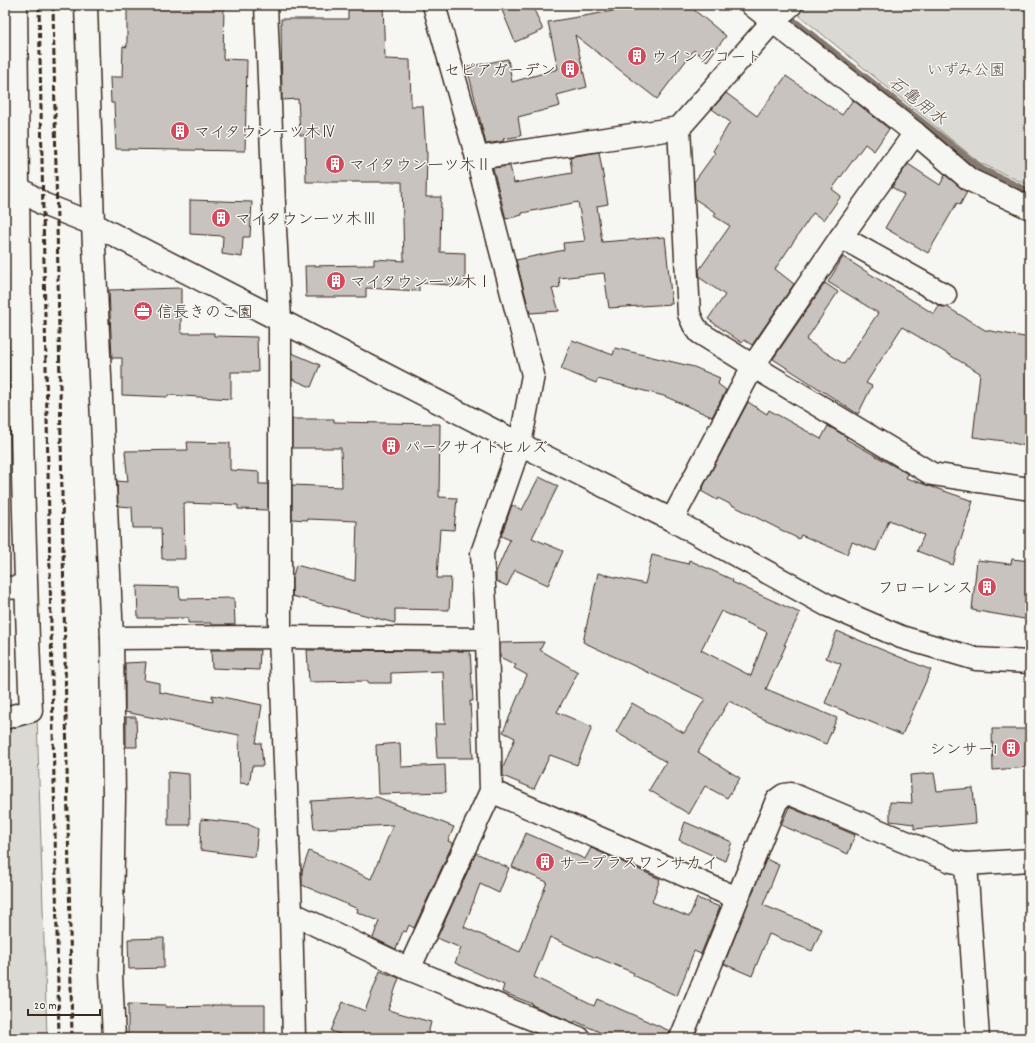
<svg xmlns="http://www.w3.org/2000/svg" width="1035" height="1043" viewBox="0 0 1035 1043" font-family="Dekko,'Klee One',sans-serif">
<rect width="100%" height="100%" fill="#f6f6f2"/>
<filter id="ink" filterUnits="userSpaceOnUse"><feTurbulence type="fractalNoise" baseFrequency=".025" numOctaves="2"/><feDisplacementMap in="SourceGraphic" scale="8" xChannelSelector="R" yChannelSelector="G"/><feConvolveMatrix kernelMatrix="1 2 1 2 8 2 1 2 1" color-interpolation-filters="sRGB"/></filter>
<g filter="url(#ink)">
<g fill="#dad9d3" stroke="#8a8278">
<path d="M 803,5 L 1030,5 L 1030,186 L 980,163 L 795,12 Z"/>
<path d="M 37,716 L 47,1038 L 5,1038 L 5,725 Z"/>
</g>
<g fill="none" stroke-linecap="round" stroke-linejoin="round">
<path stroke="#857a71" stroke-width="7" d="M 794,21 L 983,170 L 1030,192"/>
</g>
<g fill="#c8c3be" stroke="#3b2a1e" fill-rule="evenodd">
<path d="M 127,5 L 224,5 L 223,59 L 247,60 L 245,151 L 116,149 L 114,103 L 111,103 L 110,77 L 122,77 L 123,46 L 127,47 Z"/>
<path d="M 348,5 L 383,5 L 385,59 L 410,60 L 411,106 L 423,106 L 426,152 L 427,152 L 426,197 L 441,197 L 440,252 L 465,253 L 465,286 L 419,283 L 419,291 L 366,288 L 366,297 L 306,297 L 305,266 L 374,265 L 374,259 L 404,261 L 402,182 L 306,182 L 305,135 L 300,135 L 298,99 L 282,100 L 281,19 L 348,19 Z"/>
<path d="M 500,5 L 532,5 L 543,30 L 515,42 Z"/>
<path d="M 649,5 L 688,5 L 726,36 L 707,61 L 694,50 L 657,99 L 575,35 L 587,87 L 557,95 L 560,106 L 518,117 L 521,136 L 503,139 L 504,141 L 486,144 L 467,67 L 508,59 L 512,82 L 558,69 L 548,22 Z"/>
<path d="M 786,76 L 842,115 L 853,100 L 889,129 L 874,151 L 865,144 L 832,189 L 841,196 L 824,220 L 813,213 L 775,269 L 794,284 L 752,345 L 744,340 L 742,343 L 708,319 L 725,295 L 700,278 L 699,270 L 730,226 L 714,216 L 716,213 L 695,199 L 694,182 L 715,153 L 713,151 L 730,122 L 712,109 L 726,93 L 757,116 Z"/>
<path d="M 599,152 L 608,204 L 597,206 L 602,242 L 665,237 L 672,304 L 609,308 L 604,273 L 559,278 L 560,287 L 552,289 L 559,311 L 530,313 L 516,260 L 564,250 L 563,243 L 585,241 L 578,202 L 522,213 L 522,215 L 506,219 L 493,168 L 510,166 L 514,183 L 572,173 L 570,157 Z"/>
<path d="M 908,164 L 940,185 L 945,175 L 967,192 L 960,205 L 957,203 L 928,253 L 885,228 L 904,195 L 892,187 Z"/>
<path d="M 190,200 L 252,202 L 250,237 L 243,237 L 242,257 L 222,254 L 223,236 L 190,234 Z"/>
<path d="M 843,257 L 934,314 L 939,306 L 947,307 L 985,330 L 1030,338 L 1030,447 L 1004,441 L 973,437 L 980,373 L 902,327 L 866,383 L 872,386 L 858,414 L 773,359 L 825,283 L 838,292 L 806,340 L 844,364 L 878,313 L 828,282 Z"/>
<path d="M 181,288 L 181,333 L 214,333 L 214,336 L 257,337 L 258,372 L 231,372 L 231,399 L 168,395 L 168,397 L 122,395 L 122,358 L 112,358 L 109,290 Z"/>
<path d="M 572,340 L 613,355 L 615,348 L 694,367 L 720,378 L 718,384 L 726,390 L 712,417 L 664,396 L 598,379 L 596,383 L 561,369 Z"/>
<path d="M 292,353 L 320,365 L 311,387 L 292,379 Z"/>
<path d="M 748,402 L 767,414 L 769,410 L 821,439 L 828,426 L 847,437 L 846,439 L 908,474 L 906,478 L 973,501 L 953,565 L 917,551 L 924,535 L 889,520 L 876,551 L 852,542 L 847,554 L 801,535 L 799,539 L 718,498 L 717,500 L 701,491 Z"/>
<path d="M 292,419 L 334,419 L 334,422 L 440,424 L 439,497 L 457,498 L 454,530 L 440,529 L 437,578 L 451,578 L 449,610 L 395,609 L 395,623 L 292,596 L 292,580 L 296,565 L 355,581 L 357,521 L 308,519 L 308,520 L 292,519 L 292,485 L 342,487 L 341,448 L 292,448 Z"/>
<path d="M 187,442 L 230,443 L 230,470 L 259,472 L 259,484 L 268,484 L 268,510 L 238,509 L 238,505 L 184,503 L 185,559 L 162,559 L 161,528 L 133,528 L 132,507 L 118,506 L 117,481 L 128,482 L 125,451 L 188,450 Z"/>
<path d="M 539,477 L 558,486 L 532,538 L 563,551 L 548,585 L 515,570 L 507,586 L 496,581 L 496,572 L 510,540 L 501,536 L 512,505 L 522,510 Z"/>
<path d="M 652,555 L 688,564 L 689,560 L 733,580 L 732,582 L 800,613 L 784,645 L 786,645 L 766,689 L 837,718 L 826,744 L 761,718 L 729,701 L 698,752 L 740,778 L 727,798 L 705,786 L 689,814 L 649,790 L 666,762 L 616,732 L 632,703 L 684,733 L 705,699 L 583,642 L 598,573 L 645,584 ZM 721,611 L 767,632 L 751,676 L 701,650 Z"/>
<path d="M 1012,559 L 1030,561 L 1030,620 L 972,610 L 977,560 L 1011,564 Z"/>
<path d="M 137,586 L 179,587 L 180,599 L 234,598 L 235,625 L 211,625 L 211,623 L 188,623 L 188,618 L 138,618 Z"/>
<path d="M 837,631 L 931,670 L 902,735 L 825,703 L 841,664 L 826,658 Z"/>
<path d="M 544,642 L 540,650 L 578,672 L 557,712 L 592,727 L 577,765 L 550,755 L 534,789 L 503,776 L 503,768 L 515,738 L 503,732 L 527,675 L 514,668 L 516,665 L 500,657 L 500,643 Z"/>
<path d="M 211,650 L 260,650 L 259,670 L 212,668 Z"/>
<path d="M 307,650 L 470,651 L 473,701 L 470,701 L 473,758 L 437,758 L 435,724 L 445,724 L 443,671 L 391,673 L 391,683 L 368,683 L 368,681 L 309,682 Z"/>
<path d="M 146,662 L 144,680 L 159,683 L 159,692 L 213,702 L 212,695 L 262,705 L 256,743 L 261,743 L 263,766 L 252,766 L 249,784 L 240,783 L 239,735 L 125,712 L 125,663 Z"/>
<path d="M 126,717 L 136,717 L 137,747 L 126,747 Z"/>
<path d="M 992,729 L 1030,729 L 1030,767 L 993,770 Z"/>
<path d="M 400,743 L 401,767 L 445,765 L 446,792 L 378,794 L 376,745 Z"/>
<path d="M 168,772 L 189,774 L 190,825 L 168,825 Z"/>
<path d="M 934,773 L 937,791 L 973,788 L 976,823 L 914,829 L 914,824 L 890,821 L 890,802 L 912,803 L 910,775 Z"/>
<path d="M 377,797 L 454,827 L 448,841 L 453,843 L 414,928 L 409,925 L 406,932 L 403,931 L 396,949 L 373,938 L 379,921 L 357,912 L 358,909 L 302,885 L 302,871 L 309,851 L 371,879 L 393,825 L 314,829 L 311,801 Z"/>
<path d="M 789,807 L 855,835 L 848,854 L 781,825 Z"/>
<path d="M 201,819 L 248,824 L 258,829 L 255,857 L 200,850 Z"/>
<path d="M 685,822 L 732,842 L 725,861 L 679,840 Z"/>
<path d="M 526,833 L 585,859 L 591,848 L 660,879 L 652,902 L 689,917 L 697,898 L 720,907 L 701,954 L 694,951 L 677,996 L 633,975 L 634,973 L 596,957 L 596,958 L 550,937 L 534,977 L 594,1006 L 597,999 L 670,1031 L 669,1038 L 613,1038 L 575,1021 L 574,1023 L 532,1005 L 533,1004 L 502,992 L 504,985 L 455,963 L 461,948 L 437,938 L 476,853 L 509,868 L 499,893 L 480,884 L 464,927 L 520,952 L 547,882 L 512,867 Z"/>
<path d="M 766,859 L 779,865 L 763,905 L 822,929 L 812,951 L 769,934 L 752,976 L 724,964 Z"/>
<path d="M 164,938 L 164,968 L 129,969 L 128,939 Z"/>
<path d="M 380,971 L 399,978 L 388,1010 L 431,1022 L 427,1038 L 350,1038 L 331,1031 L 343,1002 L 365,1011 Z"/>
<path d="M 128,1004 L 166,1005 L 166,1007 L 212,1006 L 212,1005 L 265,1005 L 265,1038 L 213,1038 L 213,1036 L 159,1038 L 128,1036 Z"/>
</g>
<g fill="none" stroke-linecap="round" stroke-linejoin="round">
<defs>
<g id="minor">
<path d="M 16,5 L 18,187 L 43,204 L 93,224"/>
<path d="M 266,5 L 275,229 L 280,320 L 280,637 L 291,913 L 409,969 L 579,1038"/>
<path d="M 434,5 L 477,158 L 533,375 L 520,444 L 482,553 L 487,639"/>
<path d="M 752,5 L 915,133 L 970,180 L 1030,208"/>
<path d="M 679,128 L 689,314 L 694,325 L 700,333 L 753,366 L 841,237 L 915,133"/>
<path d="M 477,158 L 679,128 L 773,21 L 791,5"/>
<path d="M 5,187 L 18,187 C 20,362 23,536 31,711 L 5,718"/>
<path d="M 841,237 L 945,295"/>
<path d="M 672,520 L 753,366 L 932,474 L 1030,489"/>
<path d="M 5,588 L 25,587"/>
<path d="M 491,791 L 737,898"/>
<path d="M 966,864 L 978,1038"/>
<path d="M 291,913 L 294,1038"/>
<path d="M 114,1038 L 111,974 L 114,797 L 112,638 L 280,637 L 487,639 L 491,791 L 409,969"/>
<path d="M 681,1038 L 777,800 L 784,795 L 791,794 L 951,861 L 966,864 L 1030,860"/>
</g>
<g id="tertiary">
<path d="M 86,5 L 93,224 L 520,444 L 672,520 L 827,605 L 901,637 L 976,659 L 1030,662"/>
<path d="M 93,224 L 112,638"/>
</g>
</defs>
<use href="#minor" stroke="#3b2a1e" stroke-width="25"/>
<use href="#tertiary" stroke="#3b2a1e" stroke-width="25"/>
<use href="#minor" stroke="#f6f6f2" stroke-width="22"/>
<use href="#tertiary" stroke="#f6f6f2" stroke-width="22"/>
<g stroke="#3b2a1e" stroke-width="3" stroke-dasharray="6 3" stroke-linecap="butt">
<path d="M 39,5 L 59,1038"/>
<path d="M 53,5 L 72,1038"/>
</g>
</g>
</g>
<defs>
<symbol id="building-disc" viewBox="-11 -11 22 22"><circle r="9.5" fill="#d1495b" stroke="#f6f6f2"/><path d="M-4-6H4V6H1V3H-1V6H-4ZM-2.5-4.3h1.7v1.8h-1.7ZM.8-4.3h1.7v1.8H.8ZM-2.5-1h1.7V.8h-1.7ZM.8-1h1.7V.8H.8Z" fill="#fff"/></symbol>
<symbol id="office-disc" viewBox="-11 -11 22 22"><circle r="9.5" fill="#d1495b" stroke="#f6f6f2"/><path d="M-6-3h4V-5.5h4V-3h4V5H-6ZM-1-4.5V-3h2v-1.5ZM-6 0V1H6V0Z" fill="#fff"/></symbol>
</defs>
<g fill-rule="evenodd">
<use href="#building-disc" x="626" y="45" width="22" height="22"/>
<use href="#building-disc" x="559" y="58" width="22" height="22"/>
<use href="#building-disc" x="169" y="120" width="22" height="22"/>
<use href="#building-disc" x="324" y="153" width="22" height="22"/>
<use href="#building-disc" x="210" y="207" width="22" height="22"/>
<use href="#building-disc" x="325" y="270" width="22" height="22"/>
<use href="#office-disc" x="132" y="300" width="22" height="22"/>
<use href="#building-disc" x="380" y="435" width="22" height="22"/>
<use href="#building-disc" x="976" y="576" width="22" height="22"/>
<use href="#building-disc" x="1000" y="737" width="22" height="22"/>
<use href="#building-disc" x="534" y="851" width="22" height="22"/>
</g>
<g text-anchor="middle" stroke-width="3" stroke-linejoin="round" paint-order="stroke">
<g font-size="16" fill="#3b2a1e" stroke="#f6f6f2" text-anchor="start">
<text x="651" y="62">ウイングコート</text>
<text x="556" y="75" text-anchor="end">セピアガーデン</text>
<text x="194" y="137">マイタウン一ツ木Ⅳ</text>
<text x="349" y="170">マイタウン一ツ木Ⅱ</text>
<text x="235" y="224">マイタウン一ツ木Ⅲ</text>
<text x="350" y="287">マイタウン一ツ木Ⅰ</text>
<text x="157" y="317">信長きのこ園</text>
<text x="405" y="452">パークサイドヒルズ</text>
<text x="973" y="593" text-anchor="end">フローレンス</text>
<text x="997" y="754" text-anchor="end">シンサー1</text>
<text x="559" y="868">サープラスワンサカイ</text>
</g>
<g font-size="16" fill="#63564b" stroke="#f6f6f2">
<text x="966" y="75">いずみ公園</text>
</g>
<g font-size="17" font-style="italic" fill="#605248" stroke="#f6f6f2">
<text transform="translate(918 100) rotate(38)" y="6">石亀用水</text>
</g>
</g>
<rect width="1035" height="1043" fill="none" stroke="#f6f6f2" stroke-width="20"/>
<rect x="10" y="10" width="1015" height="1023" fill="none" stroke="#3b2a1e" stroke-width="1.5" filter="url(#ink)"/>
<path d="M28 1009v6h72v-6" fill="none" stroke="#3b2a1e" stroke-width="2"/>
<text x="34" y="1009" font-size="12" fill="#3b2a1e" stroke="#f6f6f2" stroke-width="3" paint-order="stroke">20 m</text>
</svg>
